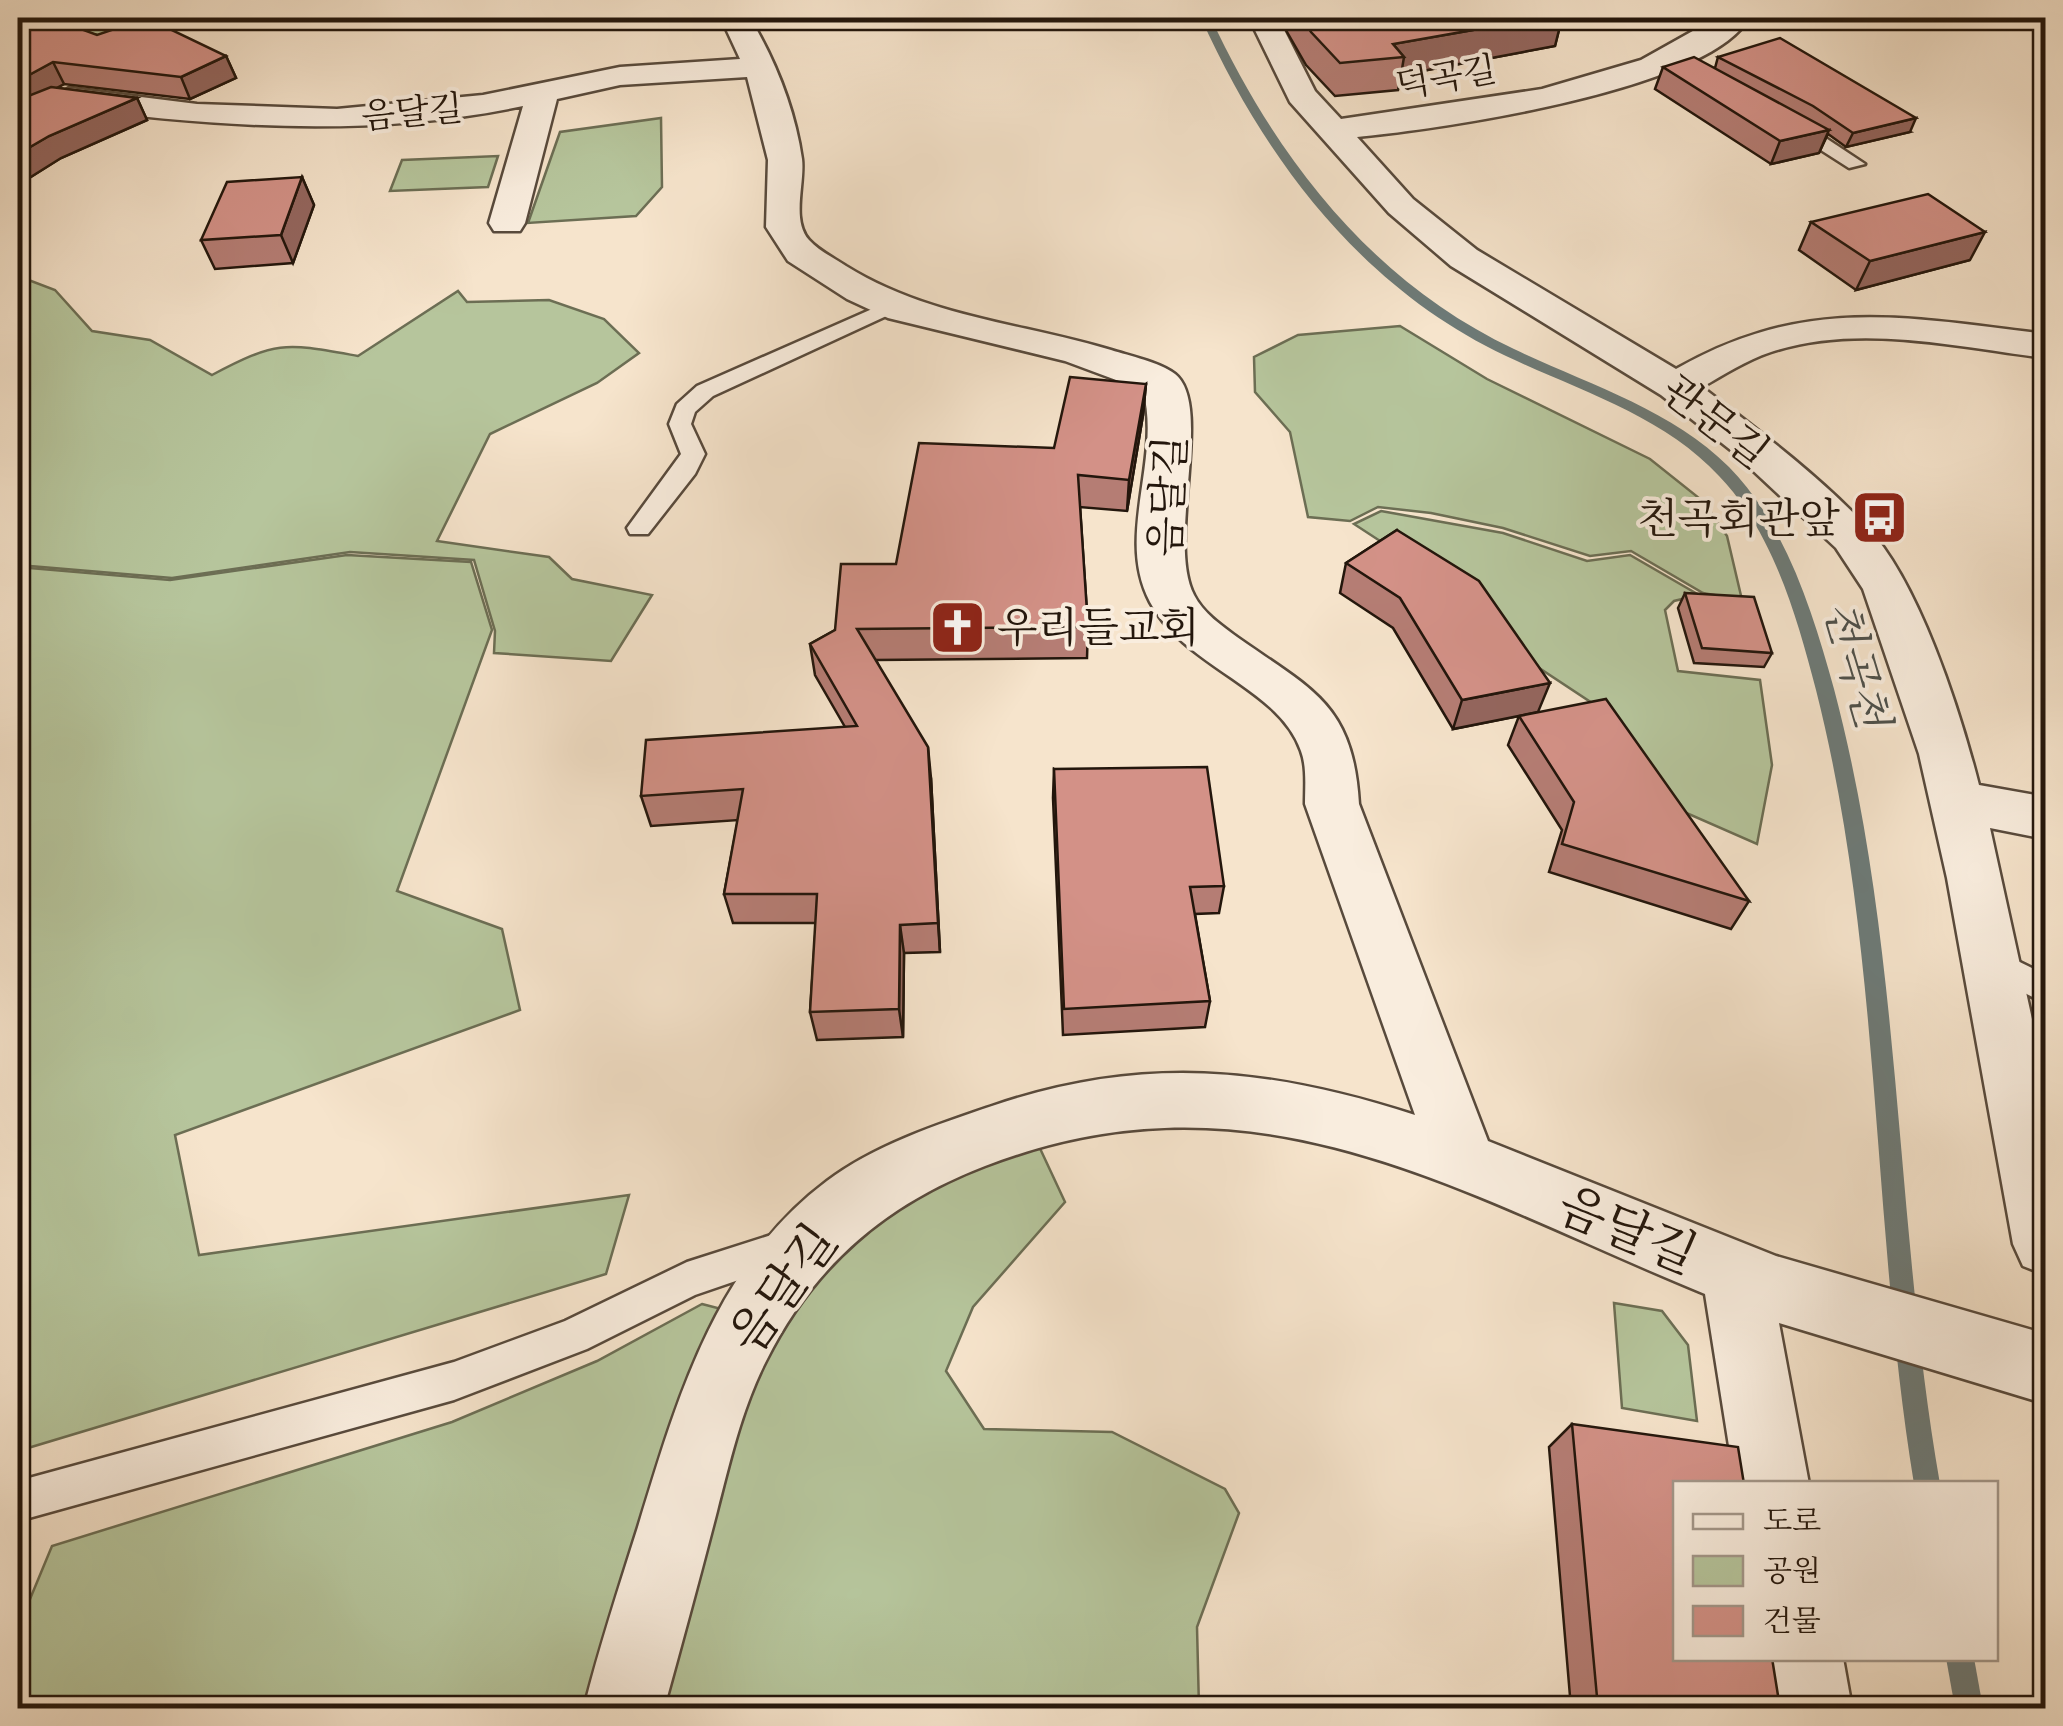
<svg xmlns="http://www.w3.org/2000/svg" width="2063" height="1726" viewBox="0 0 2063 1726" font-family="Cardo,'Noto Serif KR',serif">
<rect width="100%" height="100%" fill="#f6e4cc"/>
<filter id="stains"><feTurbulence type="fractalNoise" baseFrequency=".002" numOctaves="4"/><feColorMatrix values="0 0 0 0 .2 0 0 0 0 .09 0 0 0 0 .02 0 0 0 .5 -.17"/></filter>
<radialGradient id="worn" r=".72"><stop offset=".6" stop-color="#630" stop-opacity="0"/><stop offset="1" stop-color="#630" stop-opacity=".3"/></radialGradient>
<g fill="#b6c59c" stroke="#6c6e54" stroke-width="2.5">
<path d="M 50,18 L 209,18 L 206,27 L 108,36 L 70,46 L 73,25 Z"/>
<path d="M 661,118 L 662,187 L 636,216 L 528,223 L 560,132 Z"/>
<path d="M 498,156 L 488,187 L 390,191 L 402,160 Z"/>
<path d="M 18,276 L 55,290 L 92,331 L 150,340 L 212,375 C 278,340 285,343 358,356 L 458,291 L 467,302 L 549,300 L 604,319 L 639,353 L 597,383 L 490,434 L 437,541 L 549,557 L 572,579 L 652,595 L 611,661 L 494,653 L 495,631 L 474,560 L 350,552 L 172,578 L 18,565 Z"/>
<path d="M 1400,326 L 1487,379 L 1650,459 L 1704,502 L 1727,536 L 1742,600 L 1703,593 L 1631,551 L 1590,556 L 1503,528 L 1431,513 L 1378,507 L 1350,521 L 1308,517 L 1290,432 L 1255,392 L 1254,357 L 1298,335 Z"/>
<path d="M 1381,511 L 1503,533 L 1587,561 L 1630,555 L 1699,595 L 1674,601 L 1665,610 L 1678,671 L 1760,680 L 1772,765 L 1757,844 L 1659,801 L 1598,707 L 1477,627 L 1455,590 L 1354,524 Z"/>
<path d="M 347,555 L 471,562 L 492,630 L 397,891 L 502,929 L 520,1010 L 175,1135 L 199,1255 L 629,1195 L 606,1274 L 18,1451 L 18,567 L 170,580 Z"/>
<path d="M 1037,1142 L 1065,1202 L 973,1307 L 946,1371 L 984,1429 L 1112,1432 L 1225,1489 L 1239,1513 L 1197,1627 L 1199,1708 L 649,1708 L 735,1394 L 864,1213 Z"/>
<path d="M 1614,1303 L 1662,1311 L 1688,1345 L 1697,1421 L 1622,1408 Z"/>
<path d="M 702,1304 L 733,1312 L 689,1395 L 596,1708 L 18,1708 L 18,1628 L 52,1546 L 452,1422 L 597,1361 Z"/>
</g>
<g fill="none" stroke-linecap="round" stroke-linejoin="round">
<g fill="#6d7a77" fill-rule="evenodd">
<path d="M 1201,18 L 1211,18 C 1276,158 1372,282 1514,349 C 1587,384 1671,409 1729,467 C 1786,525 1813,613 1834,689 C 1903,949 1894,1220 1940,1484 L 1914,1484 C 1871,1220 1882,950 1816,690 C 1797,617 1773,532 1719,476 C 1664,416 1578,390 1506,356 C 1362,288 1265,160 1201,18 Z"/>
<path d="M 1946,1658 L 1974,1658 L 1983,1708 L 1955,1708 Z"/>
</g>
<defs>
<g id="lane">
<path d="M 1785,119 L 1797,119 L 1865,164 L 1849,168 L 1785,127 Z"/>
<path d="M 888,302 L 898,308 L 895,312 L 713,396 L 695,412 L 691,424 L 705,454 L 695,474 L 648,534 L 630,534 L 627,528 L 681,454 L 669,424 L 677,404 L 697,386 Z"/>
<path d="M 1991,948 L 2046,975 L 2046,1004 L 1980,970 L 1975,961 L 1980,952 Z"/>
<path d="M 790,1229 L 803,1234 L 808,1246 L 803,1258 L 695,1295 L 587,1349 L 454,1400 L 18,1521 L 18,1481 L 454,1362 L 565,1321 L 687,1262 Z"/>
</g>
<g id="street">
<path d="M 721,18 L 750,18 C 775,60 795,110 802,159 C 805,183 791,220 809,240 C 819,251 834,258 846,266 C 928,317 1021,323 1111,350 C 1130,356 1159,362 1175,374 C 1214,405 1166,542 1194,595 C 1203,613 1222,626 1237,637 C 1312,690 1353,703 1359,804 L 1488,1141 L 1776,1256 L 2046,1334 L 2046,1404 L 1779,1323 L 1809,1484 L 1735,1484 L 1705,1294 C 1460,1194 1258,1061 985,1166 C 886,1204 814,1265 766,1361 C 742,1408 730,1461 717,1511 C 700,1577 682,1643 664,1708 L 584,1708 C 599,1648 619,1587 638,1527 C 677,1399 715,1265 827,1181 C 875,1145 936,1125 992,1106 C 1141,1055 1267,1067 1415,1115 L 1305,804 C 1305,787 1307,767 1301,751 C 1279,687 1184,667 1150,602 C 1115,536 1162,459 1143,390 L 1065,361 L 888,318 L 847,299 L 788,261 L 766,227 L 768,160 L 747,77 L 620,85 L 557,99 L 525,223 L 520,231 L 494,231 L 489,223 L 523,106 C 372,138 221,127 69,108 L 53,98 L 69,88 L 197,104 L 337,109 L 483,95 L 620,67 L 740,59 Z"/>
<path d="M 1249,18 L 1278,18 L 1315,91 L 1341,119 L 1542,89 L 1641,60 L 1716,18 L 1749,18 C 1707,91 1440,129 1357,137 L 1413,199 L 1477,250 L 1676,369 C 1806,295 1905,317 2046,334 L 2046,358 C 1957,347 1858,323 1771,352 C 1746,360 1724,375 1702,387 C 1758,430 1818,475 1866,526 C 1919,581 1960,711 1979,785 L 2046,797 L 2046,839 L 1990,828 L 2046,1083 L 2046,1275 L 2023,1266 L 2013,1244 L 1947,878 L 1919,754 L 1863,589 L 1836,548 L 1732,451 L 1661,395 L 1451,266 L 1389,213 L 1290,102 Z"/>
<path d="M 1764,1658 L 1843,1658 L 1852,1708 L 1772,1708 Z"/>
</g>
</defs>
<use href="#lane" stroke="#584a3c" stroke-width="5"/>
<use href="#street" stroke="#584a3c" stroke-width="5"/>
<use href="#lane" fill="#f9edde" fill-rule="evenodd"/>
<use href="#street" fill="#f9edde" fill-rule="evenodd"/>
</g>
<g fill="#b57d74" stroke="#23160c" stroke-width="2.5">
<path d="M 18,18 L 97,35 L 226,56 L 236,78 L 190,99 L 64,84 L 57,88 L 137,98 L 147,120 L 61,158 L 18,185 Z"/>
<path d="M 1279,18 L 1562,18 L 1555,46 L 1401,75 L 1398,90 L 1335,96 L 1306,65 Z"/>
<path d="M 1718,57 L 1910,132 L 1846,147 L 1828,134 L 1819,153 L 1771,164 L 1655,89 L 1663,67 L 1715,68 Z"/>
<path d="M 302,177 L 314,205 L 293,263 L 215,269 L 201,240 Z"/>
<path d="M 1811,222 L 1970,260 L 1856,290 L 1799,250 Z"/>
<path d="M 1146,384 L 1143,415 L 1127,511 L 1080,507 L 1088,627 L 1087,658 L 876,660 L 931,778 L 940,952 L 904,953 L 903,1037 L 817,1040 L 810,1012 L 816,923 L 733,923 L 724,894 L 738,820 L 651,826 L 641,796 L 845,727 L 815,675 L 810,644 L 835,630 L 896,564 Z"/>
<path d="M 1397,530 L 1538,712 L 1749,901 L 1731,929 L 1549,872 L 1562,830 L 1508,745 L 1519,716 L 1453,729 L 1393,628 L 1340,593 L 1346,563 Z"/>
<path d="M 1685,593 L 1772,653 L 1764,667 L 1694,663 L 1678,608 Z"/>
<path d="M 1054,769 L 1224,886 L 1219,913 L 1195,914 L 1210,1001 L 1205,1027 L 1063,1035 L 1053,798 Z"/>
<path d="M 2046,866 L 2046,929 L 2036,925 Z"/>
<path d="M 1572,1424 L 1780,1708 L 1571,1708 L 1549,1447 Z"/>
</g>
<g fill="#94665e" stroke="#23160c" stroke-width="2.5">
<path d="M 1541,18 L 1562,18 L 1555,46 L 1401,75 L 1404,57 L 1393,44 Z"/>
<path d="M 226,56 L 236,78 L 190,99 L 181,77 Z"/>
<path d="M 53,62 L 64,84 L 18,109 L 18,81 Z"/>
<path d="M 137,98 L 147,120 L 61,158 L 18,185 L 18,154 L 49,136 Z"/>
<path d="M 1916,118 L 1910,132 L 1846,147 L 1853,133 Z"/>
<path d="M 1829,130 L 1819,153 L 1771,164 L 1780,141 Z"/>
<path d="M 302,177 L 314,205 L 293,263 L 281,235 Z"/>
<path d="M 1985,232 L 1970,260 L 1856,290 L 1870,261 Z"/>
<path d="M 1146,384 L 1143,415 L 1127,511 L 1129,480 Z"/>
<path d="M 1550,683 L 1538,712 L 1453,729 L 1462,700 Z"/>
<path d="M 928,747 L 931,778 L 940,952 L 938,923 Z"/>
<path d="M 900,925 L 904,953 L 903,1037 L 899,1009 Z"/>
</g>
<g fill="#d39187" stroke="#23160c" stroke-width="2.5">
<path d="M 18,18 L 51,18 L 97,35 L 147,18 L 226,56 L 181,77 L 53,62 L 18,81 Z"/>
<path d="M 1302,18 L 1541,18 L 1393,44 L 1404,57 L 1340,63 L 1311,32 Z"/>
<path d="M 1780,38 L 1916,118 L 1853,133 L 1813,106 L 1718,57 Z"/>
<path d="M 1694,57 L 1829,130 L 1780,141 L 1663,67 Z"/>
<path d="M 51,87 L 137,98 L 49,136 L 18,154 L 18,100 Z"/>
<path d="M 302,177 L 281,235 L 201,240 L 227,182 Z"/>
<path d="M 1928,194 L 1985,232 L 1870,261 L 1811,222 Z"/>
<path d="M 1070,377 L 1146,384 L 1129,480 L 1078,475 L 1088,627 L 857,629 L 928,747 L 938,923 L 900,925 L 899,1009 L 810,1012 L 817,894 L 724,894 L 743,789 L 641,796 L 646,740 L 857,726 L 810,644 L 835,630 L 841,564 L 896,564 L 919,443 L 1054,448 Z"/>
<path d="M 1397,530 L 1479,581 L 1550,683 L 1462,700 L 1400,598 L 1346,563 Z"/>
<path d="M 1685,593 L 1754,597 L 1772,653 L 1702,648 Z"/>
<path d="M 1606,699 L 1749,901 L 1562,844 L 1574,802 L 1519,716 Z"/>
<path d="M 1207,767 L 1224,886 L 1190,887 L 1210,1001 L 1064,1009 L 1054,769 Z"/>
<path d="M 1572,1424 L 1738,1447 L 1744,1484 L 1676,1484 L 1676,1658 L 1772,1658 L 1780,1708 L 1598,1708 Z"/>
</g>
<defs>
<symbol id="bus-square" viewBox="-11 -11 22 22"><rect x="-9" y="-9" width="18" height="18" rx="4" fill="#8f2418" stroke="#f9edde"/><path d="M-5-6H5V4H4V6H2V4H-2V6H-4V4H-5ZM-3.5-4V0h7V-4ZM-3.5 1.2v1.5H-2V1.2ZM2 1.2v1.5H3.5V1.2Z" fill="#fff"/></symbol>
<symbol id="church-square" viewBox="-11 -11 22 22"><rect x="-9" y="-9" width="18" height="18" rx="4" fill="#8f2418" stroke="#f9edde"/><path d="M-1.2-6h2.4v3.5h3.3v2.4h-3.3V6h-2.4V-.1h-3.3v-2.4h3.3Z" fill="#fff"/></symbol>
</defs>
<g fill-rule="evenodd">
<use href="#bus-square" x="1848" y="486" width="63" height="63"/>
<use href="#church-square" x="926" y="596" width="63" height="63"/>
</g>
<g text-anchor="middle" stroke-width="8" stroke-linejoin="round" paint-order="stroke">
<g font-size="35" fill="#23160c" stroke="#f9edde">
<text transform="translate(1446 77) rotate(-10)" y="12">덕곡길</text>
<text transform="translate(412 112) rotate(-5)" y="12">음달길</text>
</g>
<g font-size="42" fill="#23160c" stroke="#f9edde">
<text transform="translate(1716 421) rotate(38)" y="15">관문길</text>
<text transform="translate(1167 496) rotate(-87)" y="15">음달길</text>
</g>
<g font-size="42" fill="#23160c" stroke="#f9edde" text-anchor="end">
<text x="1840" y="533">천곡회관앞</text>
<text x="997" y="642" text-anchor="start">우리들교회</text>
</g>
<g font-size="45" font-style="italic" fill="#4e504b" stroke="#f9edde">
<text transform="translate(1857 664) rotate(74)" y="16">천곡천</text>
</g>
<g font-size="50" fill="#23160c" stroke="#f9edde">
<text transform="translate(1628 1229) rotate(23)" y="18">음달길</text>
<text transform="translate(782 1288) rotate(-54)" y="18">음달길</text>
</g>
</g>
<rect width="2063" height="1726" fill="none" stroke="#f6e4cc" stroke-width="60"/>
<rect x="20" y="20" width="2023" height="1686" fill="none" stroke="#23160c" stroke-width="5"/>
<rect x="30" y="30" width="2003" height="1666" fill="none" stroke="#23160c" stroke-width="2.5"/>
<rect x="1673" y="1481" width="325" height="180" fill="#f9edde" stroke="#a3978a" stroke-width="2.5"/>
<rect x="1693" y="1514" width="50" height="15" fill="#f9edde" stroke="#a3978a" stroke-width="2.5"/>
<text x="1763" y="1531" font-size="30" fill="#23160c">도로</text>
<rect x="1693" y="1556" width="50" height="30" fill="#b6c59c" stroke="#a3978a" stroke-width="2.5"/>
<text x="1763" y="1581" font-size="30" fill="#23160c">공원</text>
<rect x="1693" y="1606" width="50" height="30" fill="#d39187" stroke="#a3978a" stroke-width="2.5"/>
<text x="1763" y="1631" font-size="30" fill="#23160c">건물</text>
<rect width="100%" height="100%" filter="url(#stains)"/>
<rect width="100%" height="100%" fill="url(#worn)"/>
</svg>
